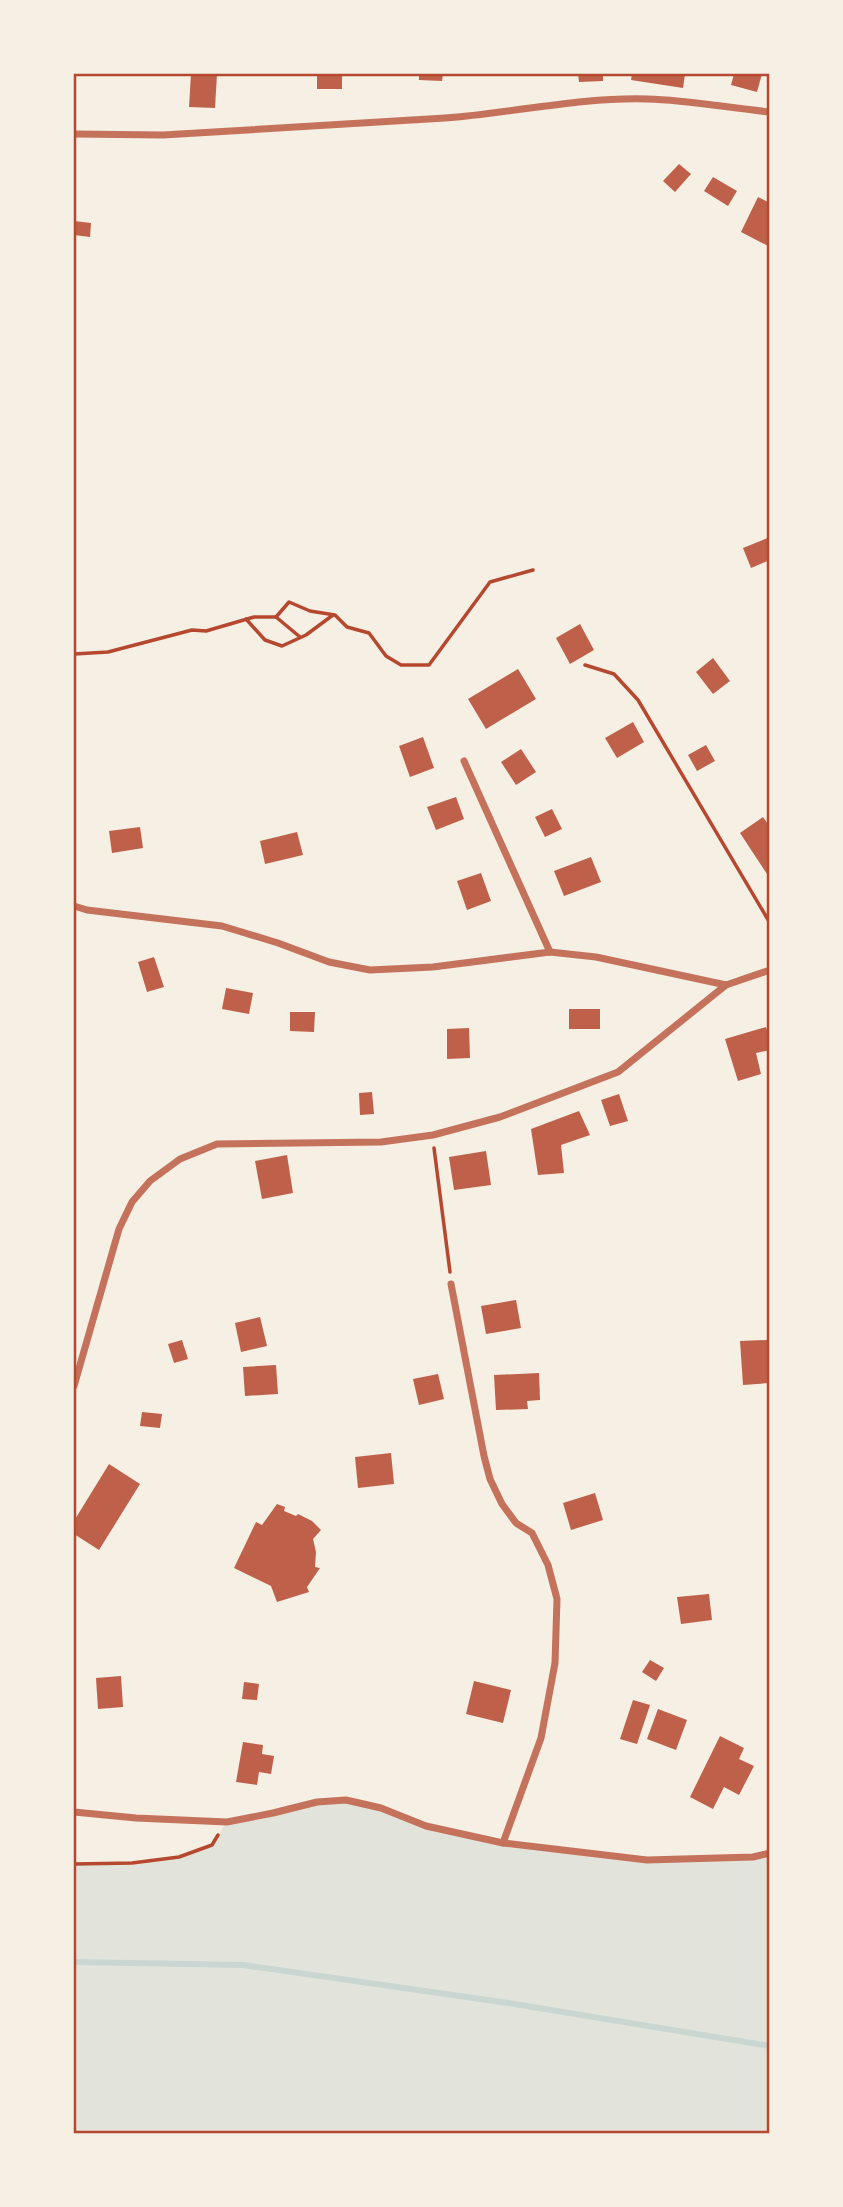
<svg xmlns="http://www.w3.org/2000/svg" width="843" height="2207" viewBox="0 0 843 2207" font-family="'PT Sans',sans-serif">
<rect width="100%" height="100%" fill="#f6efe4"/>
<path fill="#e2e4dc" d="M 346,1800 L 426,1826 L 503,1843 L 647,1860 L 769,1853 L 769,2133 L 74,2133 L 74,1864 L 132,1863 L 179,1857 L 212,1845 L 227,1822 Z"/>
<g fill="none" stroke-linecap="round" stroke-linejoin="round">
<path stroke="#c9d6d2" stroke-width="6" d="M 74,1962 L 243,1965 L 508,2003 L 770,2046"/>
</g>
<g fill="#bf614a">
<path d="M 191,74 L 217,74 L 215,108 L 189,107 Z"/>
<rect x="317" y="74" width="25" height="15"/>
<path d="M 419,74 L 443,74 L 442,81 L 419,80 Z"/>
<path d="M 578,74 L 603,74 L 603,81 L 579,82 Z"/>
<path d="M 632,74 L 685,74 L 683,88 L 631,80 Z"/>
<path d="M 734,74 L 762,74 L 757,92 L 731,85 Z"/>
<path d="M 679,164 L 691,174 L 675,192 L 663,181 Z"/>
<path d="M 713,177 L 737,191 L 728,206 L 704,191 Z"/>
<path d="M 758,197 L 770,203 L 770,247 L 741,232 Z"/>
<path d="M 74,221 L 91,223 L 90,237 L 74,235 Z"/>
<path d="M 770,537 L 770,560 L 751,568 L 743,548 Z"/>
<path d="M 580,624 L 594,650 L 570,664 L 556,638 Z"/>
<path d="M 713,658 L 730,681 L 713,694 L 696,672 Z"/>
<path d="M 518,669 L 536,699 L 486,729 L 468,699 Z"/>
<path d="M 633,722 L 644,742 L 617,758 L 605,738 Z"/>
<path d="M 423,737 L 434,768 L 410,777 L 399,746 Z"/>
<path d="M 706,745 L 715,761 L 697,771 L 688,755 Z"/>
<path d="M 521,749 L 536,772 L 516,785 L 501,762 Z"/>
<path d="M 456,797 L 464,819 L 436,830 L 427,807 Z"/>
<path d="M 552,809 L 562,829 L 545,837 L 535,817 Z"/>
<path d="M 763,817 L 770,827 L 770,873 L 767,874 L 740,833 Z"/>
<path d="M 140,827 L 143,848 L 112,853 L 109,831 Z"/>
<path d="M 297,832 L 303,855 L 265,864 L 260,841 Z"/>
<path d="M 591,857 L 601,882 L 564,896 L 554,871 Z"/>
<path d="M 481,873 L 491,901 L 467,910 L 457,881 Z"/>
<path d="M 154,957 L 164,987 L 147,992 L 138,962 Z"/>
<path d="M 226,988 L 253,993 L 249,1014 L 222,1009 Z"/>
<rect x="569" y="1009" width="31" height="20"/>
<path d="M 290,1012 L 315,1012 L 314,1032 L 290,1031 Z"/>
<path d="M 766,1027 L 770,1039 L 770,1050 L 756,1053 L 761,1074 L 738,1081 L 725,1039 Z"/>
<path d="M 469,1028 L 470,1058 L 447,1059 L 447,1029 Z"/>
<path d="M 372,1092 L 374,1114 L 360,1115 L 359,1093 Z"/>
<path d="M 619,1094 L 628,1121 L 610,1126 L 601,1100 Z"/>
<path d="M 579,1111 L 590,1135 L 561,1145 L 564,1173 L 538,1175 L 531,1129 Z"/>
<path d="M 486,1151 L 491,1185 L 454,1190 L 449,1157 Z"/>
<path d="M 287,1155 L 293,1193 L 262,1199 L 255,1161 Z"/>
<path d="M 516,1300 L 521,1328 L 486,1334 L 481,1306 Z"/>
<path d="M 260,1317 L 267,1346 L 241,1352 L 235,1323 Z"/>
<path d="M 182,1340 L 188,1359 L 174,1363 L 168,1344 Z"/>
<path d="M 767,1340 L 769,1383 L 743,1385 L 740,1341 Z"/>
<path d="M 276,1365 L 278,1394 L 245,1396 L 243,1367 Z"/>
<path d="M 539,1373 L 540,1400 L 527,1401 L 528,1409 L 496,1410 L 494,1375 Z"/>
<path d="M 438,1374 L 444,1399 L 419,1405 L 413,1379 Z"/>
<path d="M 142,1412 L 162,1414 L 160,1428 L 140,1426 Z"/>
<path d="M 391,1453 L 394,1484 L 358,1488 L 355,1457 Z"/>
<path d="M 109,1464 L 140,1484 L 99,1550 L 74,1534 L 74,1521 Z"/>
<path d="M 595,1493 L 603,1520 L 571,1530 L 563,1503 Z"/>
<path d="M 277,1504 L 285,1507 L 284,1511 L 296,1516 L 298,1514 L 312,1521 L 321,1530 L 313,1539 L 316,1552 L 315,1567 L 320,1568 L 307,1587 L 309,1592 L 277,1602 L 271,1586 L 234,1568 L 256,1522 L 262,1525 Z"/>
<path d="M 709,1594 L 712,1620 L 681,1624 L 677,1597 Z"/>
<path d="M 650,1660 L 664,1668 L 656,1681 L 642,1672 Z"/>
<path d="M 121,1676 L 123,1707 L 98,1709 L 96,1678 Z"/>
<path d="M 474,1681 L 511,1690 L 503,1723 L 466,1714 Z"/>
<path d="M 244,1682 L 259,1684 L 257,1700 L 242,1699 Z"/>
<path d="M 633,1700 L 650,1705 L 637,1744 L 620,1739 Z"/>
<path d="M 658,1709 L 687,1720 L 676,1750 L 647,1739 Z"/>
<path d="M 720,1736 L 744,1748 L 739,1759 L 754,1766 L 739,1795 L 724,1787 L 713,1809 L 690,1797 Z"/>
<path d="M 243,1742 L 263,1745 L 262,1754 L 274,1756 L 271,1774 L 259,1772 L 257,1785 L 236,1782 Z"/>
</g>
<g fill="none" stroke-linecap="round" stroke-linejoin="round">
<g stroke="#b5482f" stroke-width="3.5">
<path d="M 276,617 L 300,637"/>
<path d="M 246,619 L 265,640 L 282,646 L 306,635 L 333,615"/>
<path d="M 74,654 L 108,652 L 192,630 L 206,631 L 254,617 L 276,617 L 289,602 L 310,611 L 335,615 L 347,627 L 369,633 L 386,656 L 401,665 L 429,665 L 490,582 L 533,570"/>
<path d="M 585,665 L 614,674 L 638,700 L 770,923"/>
<path d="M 434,1148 L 450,1272"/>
<path d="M 74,1864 L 132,1863 L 179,1857 L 212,1845 L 218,1835"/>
</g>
<g stroke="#c5725c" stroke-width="7">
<path d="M 74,134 L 163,135 L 445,118 C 513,113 579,97 647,99 C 688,100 729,108 770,112"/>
<path d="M 464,761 L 550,952"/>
<path d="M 74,906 L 87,910 L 222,926 L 278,943 L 329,962 L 370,970 L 433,967 L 550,952 L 596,957 L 726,985 L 770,970"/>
<path d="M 451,1284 L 484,1456 L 490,1479 L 502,1504 L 516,1523 L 532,1533 L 548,1565 L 557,1599 L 555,1663 L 541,1738 L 503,1843"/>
<path d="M 74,1386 L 119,1229 L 132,1202 L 150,1181 L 180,1159 L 217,1144 L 381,1142 L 433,1135 L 500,1117 L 618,1072 L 726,985"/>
<path d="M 74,1812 L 136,1818 L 227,1822 L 273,1813 L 317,1802 L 346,1800 L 381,1808 L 426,1826 L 503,1843 L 647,1860 L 753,1857 L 770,1853"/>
</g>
</g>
<rect width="843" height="2207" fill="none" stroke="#f6efe4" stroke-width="150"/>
<rect x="75" y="75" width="693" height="2057" fill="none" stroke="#b5482f" stroke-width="2.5"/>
</svg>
